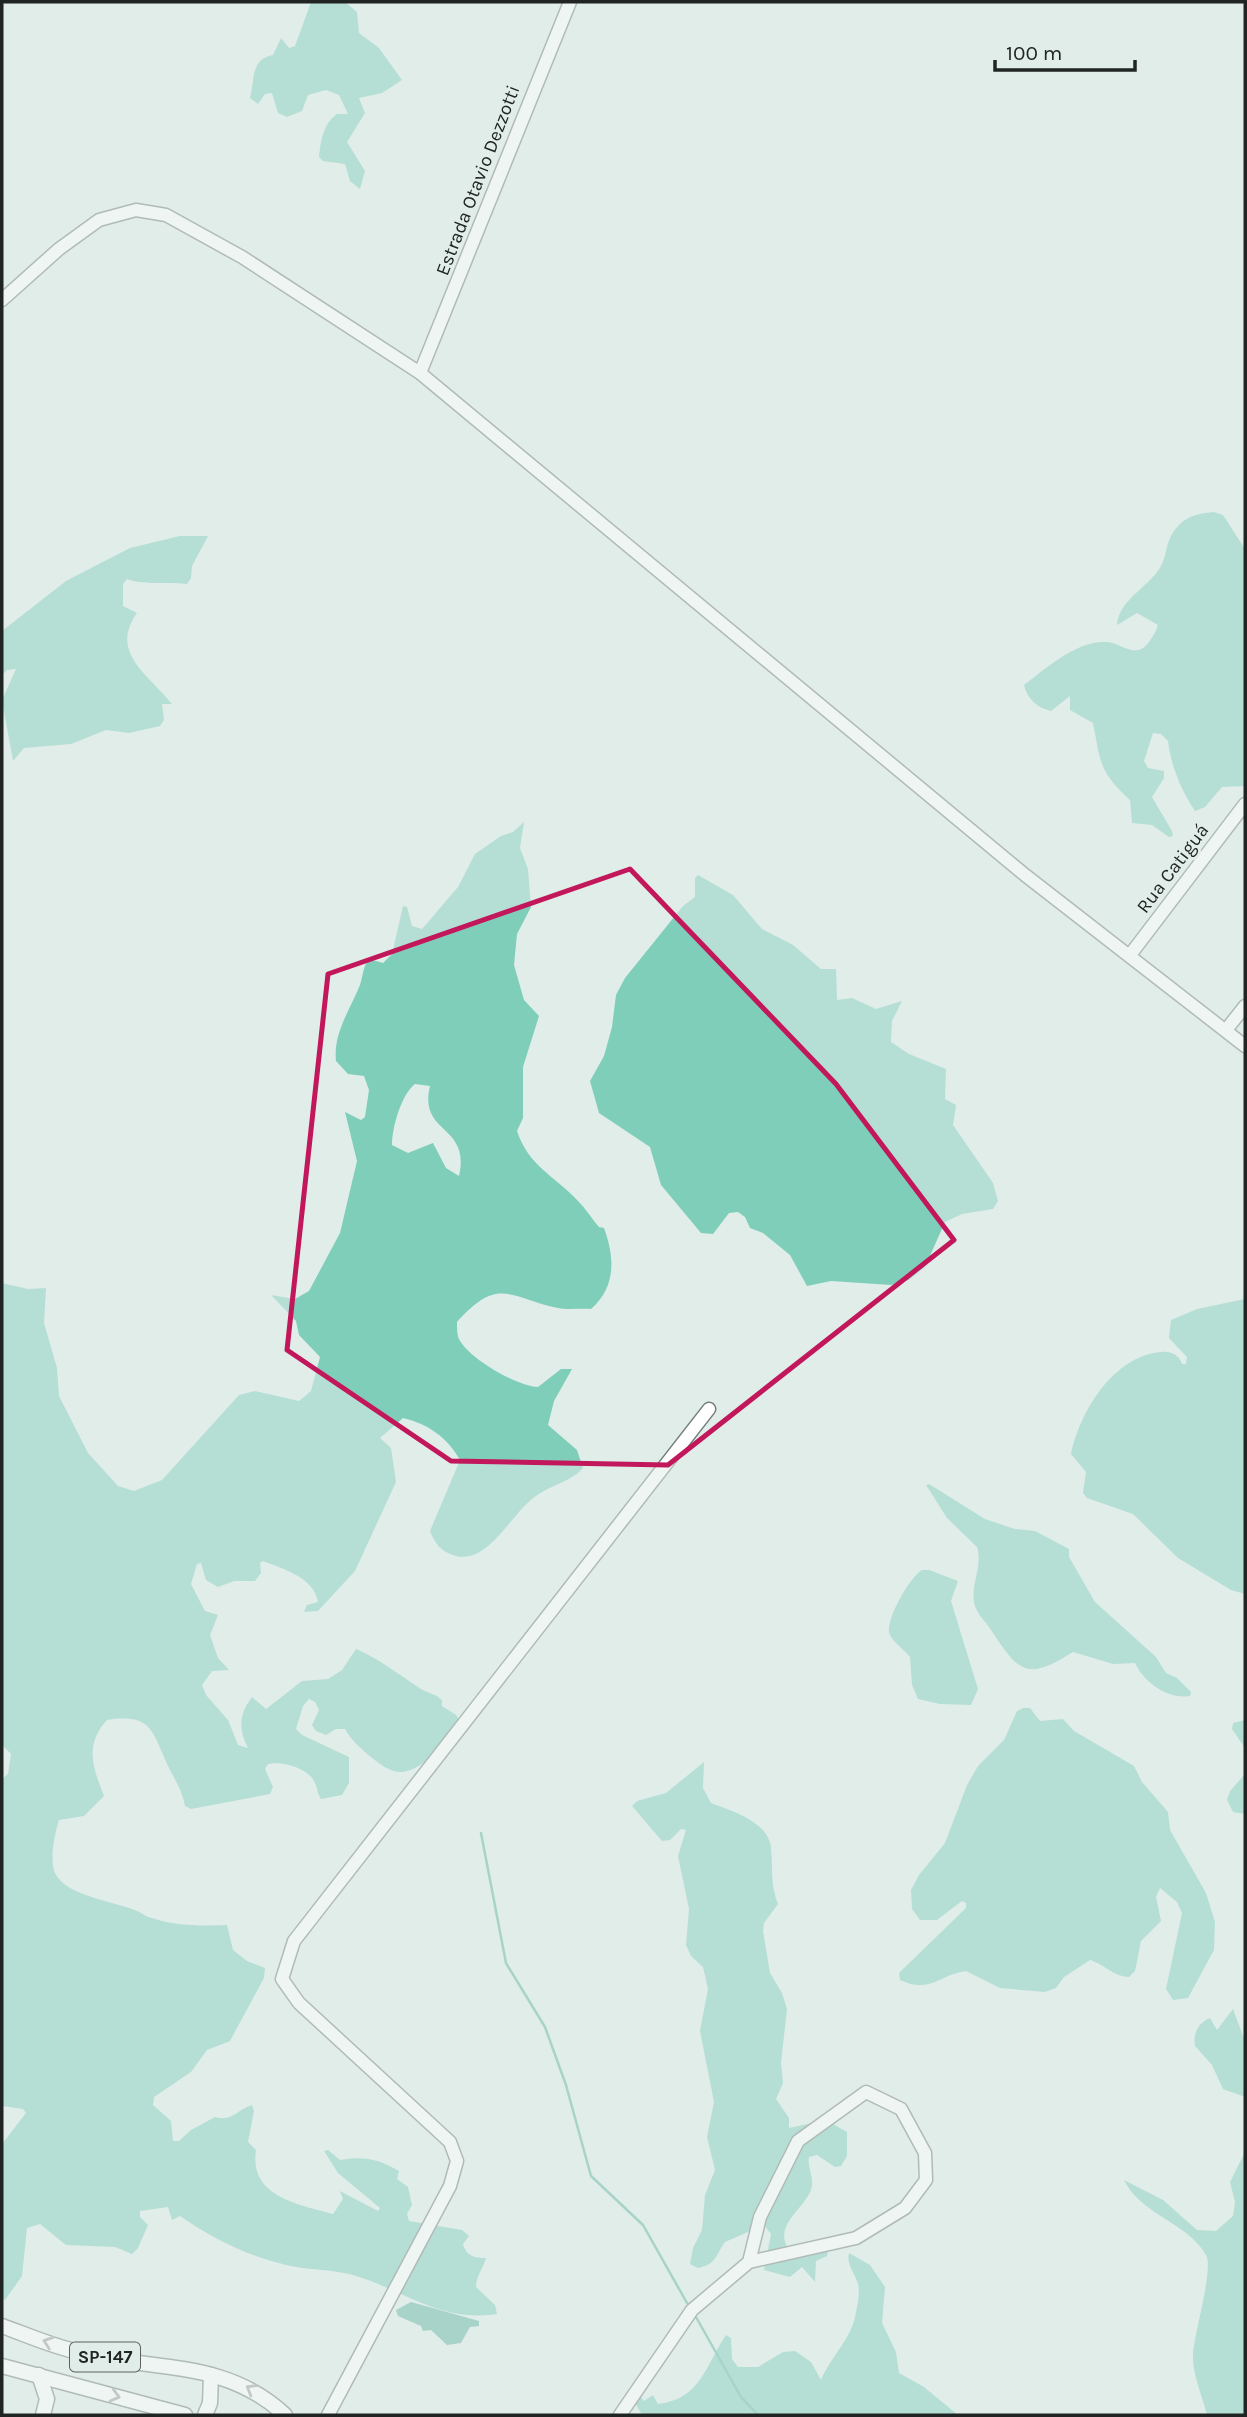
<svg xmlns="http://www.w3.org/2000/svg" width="1247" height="2417" viewBox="0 0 1247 2417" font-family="Karla,sans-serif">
<rect width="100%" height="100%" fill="#e1ede9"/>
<g fill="#7fceba" fill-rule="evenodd">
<path d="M 311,2 L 345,2 L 357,12 L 359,33 L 379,48 L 402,80 L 382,93 L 359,98 L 365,113 L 347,142 L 365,171 L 360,189 L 350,181 L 345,164 L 323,161 L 319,157 C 321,140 323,124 337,114 L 348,114 L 339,95 L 326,90 L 308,95 L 302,111 L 287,117 L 278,113 L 272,93 L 265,94 L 258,104 L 250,98 C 255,80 250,59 273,55 L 281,38 L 289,48 L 295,46 Z"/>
<path d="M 1214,512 L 1223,515 L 1245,549 L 1245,786 L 1222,787 L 1205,807 L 1195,811 C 1181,790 1171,766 1168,741 L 1161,734 L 1153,733 L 1144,761 L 1148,768 L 1164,771 L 1164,778 L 1152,797 L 1172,831 L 1173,836 L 1169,837 L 1152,825 L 1132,823 L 1130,800 C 1099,771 1101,764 1093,723 L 1070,710 L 1070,696 L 1051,711 C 1038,708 1027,699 1024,685 C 1045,669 1077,640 1106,642 C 1116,642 1128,652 1138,650 C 1147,649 1156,632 1158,625 L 1137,613 L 1117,625 C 1119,598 1152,586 1162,564 C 1169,548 1165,540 1179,525 C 1189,515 1201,513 1214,512 Z"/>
<path d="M 180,536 L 208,536 L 192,566 L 191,578 L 187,584 C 167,581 144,586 127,579 L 123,584 L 123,606 L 137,613 C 109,652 148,674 172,704 L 162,704 L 164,720 L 160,726 L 129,733 L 106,730 L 71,744 L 24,748 L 13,761 L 2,700 L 16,669 L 7,670 L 2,675 L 2,631 L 66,581 L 130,548 Z"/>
<path d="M 524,822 L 520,848 L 528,869 L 531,907 L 517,934 L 514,965 L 524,1000 L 539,1016 L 523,1067 L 523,1118 L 517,1131 C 529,1167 554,1175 578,1201 C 586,1209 592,1219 599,1227 L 604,1228 C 615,1258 616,1287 591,1309 C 580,1308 568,1310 558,1308 C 509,1298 499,1275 457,1322 C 457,1327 457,1335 459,1339 C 469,1359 517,1386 538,1387 L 561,1369 L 572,1369 L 554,1401 L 548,1425 L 577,1450 L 583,1468 C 572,1481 551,1485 536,1496 C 512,1512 489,1564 456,1556 C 441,1552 435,1544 430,1531 L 460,1460 C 447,1437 428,1424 403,1418 L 380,1438 L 391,1448 L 396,1482 L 355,1571 L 318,1611 L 304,1612 L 307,1605 L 318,1602 C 314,1577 283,1569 263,1561 L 260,1563 L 261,1573 L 255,1581 L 234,1581 L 218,1587 L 206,1580 L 201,1563 L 197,1564 L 191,1584 L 205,1611 L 218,1615 L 210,1635 L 218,1658 L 229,1670 L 212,1671 L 202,1685 L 206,1695 L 228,1720 L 238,1745 L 248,1748 C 238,1729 239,1714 252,1697 L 266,1709 L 302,1681 L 328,1679 L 342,1670 L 356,1649 C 378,1658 398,1674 418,1687 C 426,1693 435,1693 442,1700 L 442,1706 L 456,1715 L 461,1723 C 453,1738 446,1746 433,1756 C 407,1776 396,1778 371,1757 C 360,1748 352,1741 345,1729 L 336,1729 L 326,1735 L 316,1731 L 312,1725 L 319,1710 L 315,1702 L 309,1699 L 303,1706 L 296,1729 L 302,1735 L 349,1757 L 349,1783 L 342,1795 L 321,1799 C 317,1793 318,1789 315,1783 C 309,1768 282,1761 268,1764 L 265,1769 L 273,1787 L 270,1794 L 191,1809 L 185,1806 C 182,1790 175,1780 168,1766 C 152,1731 152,1713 107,1720 C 84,1745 93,1768 104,1796 L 84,1816 L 59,1820 C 55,1833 49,1859 55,1873 C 65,1896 117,1902 137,1911 C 142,1913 146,1917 152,1918 C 175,1926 202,1926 227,1925 L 233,1950 L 247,1961 L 265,1968 L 264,1978 L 230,2041 L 207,2050 L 191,2072 L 154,2097 L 153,2105 L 171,2121 L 173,2141 L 179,2141 L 191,2130 L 215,2117 C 233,2122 236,2110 252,2105 L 254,2111 L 248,2142 L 256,2150 C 249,2197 298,2204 333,2214 L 343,2199 L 340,2191 L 378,2211 L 380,2208 L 338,2173 L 324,2151 L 328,2150 L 340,2160 C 364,2156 378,2159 399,2171 L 397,2179 L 408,2187 L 412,2205 L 407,2214 L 409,2221 L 462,2230 L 469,2236 L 463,2244 C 466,2256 475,2258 486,2258 C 483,2269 476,2276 476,2287 L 495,2305 L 497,2314 C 438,2323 402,2288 349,2274 C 328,2269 306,2270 286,2265 C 247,2256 212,2238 180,2216 L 172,2220 L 168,2207 L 140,2211 L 140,2217 L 148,2225 L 138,2248 L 132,2254 L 115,2247 L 66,2245 L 40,2224 L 27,2228 L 22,2276 L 5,2300 L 2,2298 L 2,2144 L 26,2113 L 23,2109 L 2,2106 L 2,1779 L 8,1774 L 11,1754 L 2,1745 L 2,1283 L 28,1289 L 46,1288 L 44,1323 L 57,1368 L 59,1396 L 88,1453 L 118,1486 L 134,1491 L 162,1480 L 239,1395 L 255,1391 L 299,1401 L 311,1391 L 320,1357 L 299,1335 L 296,1321 L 271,1295 L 295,1299 L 309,1291 L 340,1233 L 357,1161 L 345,1112 L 361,1120 L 365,1117 L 369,1090 L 364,1076 L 348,1074 L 336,1061 C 333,1033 350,1010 360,985 C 363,976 363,966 369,959 L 383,963 L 392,954 L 403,906 L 407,907 L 412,926 L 422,929 L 458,887 L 475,854 L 501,836 L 513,832 ZM 415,1084 L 430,1086 C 418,1135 471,1124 459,1176 L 446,1168 L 433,1143 L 408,1153 L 392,1145 C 392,1128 401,1095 415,1084 Z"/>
<path d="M 698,875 L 733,895 L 762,929 L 793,945 L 821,969 L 836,969 L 837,1000 L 852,998 L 876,1009 L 902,1001 L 892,1021 L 891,1042 L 909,1054 L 946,1069 L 945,1099 L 956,1105 L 953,1125 L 993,1183 L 998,1201 L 993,1209 L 962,1214 L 945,1222 L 925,1267 L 909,1280 L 891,1285 L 831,1281 L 807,1286 L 790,1255 L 763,1233 L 750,1228 L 745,1217 L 738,1212 L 729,1213 L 713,1234 L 701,1233 L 661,1185 L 650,1147 L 599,1113 L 590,1081 L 604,1056 L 612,1027 L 616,995 L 625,978 L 683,906 L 695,897 L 695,878 Z"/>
<path d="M 1245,1299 L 1245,1594 L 1231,1590 L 1178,1558 L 1133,1514 L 1087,1498 L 1083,1493 L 1086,1472 L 1071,1454 C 1080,1412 1113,1356 1161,1352 C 1171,1351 1179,1355 1182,1364 L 1186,1364 L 1187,1357 L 1169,1338 L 1171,1320 L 1197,1309 Z"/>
<path d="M 929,1484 L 985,1519 L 1015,1529 L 1035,1531 L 1069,1549 L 1069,1557 L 1095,1602 L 1156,1657 L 1166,1673 L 1177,1678 L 1191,1692 L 1190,1696 C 1168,1700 1144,1682 1135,1663 L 1113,1664 L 1073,1652 C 1027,1681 1019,1673 991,1630 C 985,1620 976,1614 974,1602 C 971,1584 983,1565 977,1547 L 947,1518 L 926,1485 Z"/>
<path d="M 922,1570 L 929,1570 L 958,1581 L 951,1601 L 978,1689 L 971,1705 L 940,1704 L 918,1699 L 912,1685 L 910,1657 C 905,1650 890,1640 889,1632 C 887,1618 909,1578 922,1570 Z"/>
<path d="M 1023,1708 L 1030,1708 L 1040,1721 L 1063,1719 L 1074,1731 L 1134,1766 L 1142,1782 L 1168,1812 L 1170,1830 L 1206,1893 L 1215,1922 L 1214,1950 L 1188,1998 L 1173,2000 L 1166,1989 L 1182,1913 L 1177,1902 L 1160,1888 L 1156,1897 L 1161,1921 L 1141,1941 L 1135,1971 L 1129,1977 C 1112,1976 1106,1965 1090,1960 L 1064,1977 L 1056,1988 L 1045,1992 L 1000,1988 L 966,1971 C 938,1975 931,1994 900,1980 L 899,1973 L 966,1908 L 966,1903 L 962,1901 L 937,1920 L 920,1920 L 912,1909 L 911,1890 L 919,1875 L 945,1843 L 967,1785 L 978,1766 L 1004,1740 L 1017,1711 Z"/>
<path d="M 1245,1720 L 1245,1748 L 1232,1729 L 1233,1723 Z"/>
<path d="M 704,1762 L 703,1788 L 711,1803 C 732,1811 769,1822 771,1848 C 773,1868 770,1885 778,1904 L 764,1923 L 763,1931 L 770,1973 L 782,1993 L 787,2009 L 781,2063 L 783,2083 L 776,2099 L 789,2118 L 789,2128 L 826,2120 L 847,2132 L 847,2156 L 841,2166 L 835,2167 L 817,2155 L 809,2157 C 807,2167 815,2179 811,2190 C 803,2210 774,2225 788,2248 L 828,2252 L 827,2256 L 816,2261 L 815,2282 L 802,2267 L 790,2277 L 764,2270 L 771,2234 L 764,2225 L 725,2242 C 715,2256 717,2264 698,2268 L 690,2264 L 693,2248 L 702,2230 L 705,2195 L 715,2170 L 707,2137 L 714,2102 L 700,2031 L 708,1989 L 703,1967 L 691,1956 L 686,1945 L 689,1909 L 678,1856 L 686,1830 L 681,1829 L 670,1840 L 662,1841 L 632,1806 L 637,1801 L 666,1793 Z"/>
<path d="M 1245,1774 L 1245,1814 L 1233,1812 L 1227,1800 L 1230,1791 Z"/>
<path d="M 1233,2009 L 1245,2041 L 1245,2097 L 1223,2089 L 1212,2065 L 1195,2046 C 1193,2033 1198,2023 1210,2018 L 1217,2030 Z"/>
<path d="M 1245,2152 L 1245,2415 L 1207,2415 C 1202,2395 1192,2374 1193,2354 C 1194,2334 1214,2268 1206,2255 C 1187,2222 1141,2215 1124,2180 L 1163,2200 L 1197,2230 L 1216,2231 L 1233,2216 L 1235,2202 L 1230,2182 Z"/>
<path d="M 849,2253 L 870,2265 L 885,2287 L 882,2323 L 896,2352 L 899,2373 L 924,2387 L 958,2415 L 642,2415 L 634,2401 L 639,2394 L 644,2401 L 653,2395 L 658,2404 C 701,2399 705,2366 726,2335 L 731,2338 L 732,2359 L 738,2367 L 758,2367 L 783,2352 L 795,2351 L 811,2362 L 821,2380 C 831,2356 852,2339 856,2312 C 858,2304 860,2292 858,2284 C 855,2273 846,2265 849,2253 Z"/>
</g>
<path fill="#63b3a0" d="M 411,2302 L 479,2321 L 479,2326 L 470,2327 L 461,2343 L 447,2345 L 431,2330 L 423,2331 L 421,2326 L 398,2316 L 396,2310 Z"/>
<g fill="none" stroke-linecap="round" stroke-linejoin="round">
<g stroke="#63b3a0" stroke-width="2.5">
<path d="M 481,1833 L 506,1963 L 545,2027 L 566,2085 L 591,2176 L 643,2225 L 687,2303"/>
<path d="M 696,2317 L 741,2397 L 758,2415"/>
</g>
<defs>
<g id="minor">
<path d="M 2,300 L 59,249 L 99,220 L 136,210 L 166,215 L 242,257 L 420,373 L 1025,875 L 1245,1046"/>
<path d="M 420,373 L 570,2"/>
<path d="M 1130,955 L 1245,804"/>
<path d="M 1226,1030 L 1245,1006"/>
<path d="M 328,2415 L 450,2186 L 457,2161 L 450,2142 L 299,2003 L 282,1979 L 294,1941 L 709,1409"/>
<path d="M 620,2415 L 692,2310 L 749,2262 L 856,2238 L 905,2208 L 926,2180 L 925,2153 L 901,2109 L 866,2092 L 798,2141 L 760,2217 L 749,2262"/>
</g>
<g id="major">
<path d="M 2,2326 C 27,2335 52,2346 78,2352 C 153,2372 224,2358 285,2415"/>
<path d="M 2,2366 L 185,2415"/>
<path d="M 39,2375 L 47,2399 L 43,2415"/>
<path d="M 205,2415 L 210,2403 L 211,2375"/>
</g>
</defs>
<use href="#minor" stroke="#737e7a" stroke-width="15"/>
<use href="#major" stroke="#737e7a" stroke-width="17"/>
<use href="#minor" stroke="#fff" stroke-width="12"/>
<use href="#major" stroke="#fff" stroke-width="14"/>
</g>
<defs><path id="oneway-chevron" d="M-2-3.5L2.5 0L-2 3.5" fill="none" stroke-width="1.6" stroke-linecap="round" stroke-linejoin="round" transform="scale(1.75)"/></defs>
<g stroke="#9b9d9c">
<use href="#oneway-chevron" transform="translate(48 2342) rotate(-161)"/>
<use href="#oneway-chevron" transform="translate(251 2389) rotate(-149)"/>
<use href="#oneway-chevron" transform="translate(115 2396) rotate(15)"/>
</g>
<path d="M0 0H1247V2417H0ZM 630,869 L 836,1084 L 954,1240 L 668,1465 L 451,1461 L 287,1350 L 328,974 Z" fill="#e1ede9" fill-opacity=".55" fill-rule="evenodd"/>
<path fill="none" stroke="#c2185b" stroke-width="5" stroke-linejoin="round" d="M 630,869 L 836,1084 L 954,1240 L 668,1465 L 451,1461 L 287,1350 L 328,974 Z"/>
<g text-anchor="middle" stroke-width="6" stroke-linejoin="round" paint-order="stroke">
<rect fill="#e1ede9" stroke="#5a615e" stroke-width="2" x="70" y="2342.5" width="70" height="29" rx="5"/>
<g font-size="18" font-weight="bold" fill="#202523">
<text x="105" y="2363">SP-147</text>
</g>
<g font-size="19" fill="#202523" stroke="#e1ede9">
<text transform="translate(477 180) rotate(-69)" y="7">Estrada Otavio Dezzotti</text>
<text transform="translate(1172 868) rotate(-53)" y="7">Rua Catiguá</text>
</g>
</g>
<rect width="1247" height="2417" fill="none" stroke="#202523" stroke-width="7"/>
<path d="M995 60v10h140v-10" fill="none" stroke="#202523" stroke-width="3.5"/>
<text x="1006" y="60" font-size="21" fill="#202523" stroke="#e1ede9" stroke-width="5" paint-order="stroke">100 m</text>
</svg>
